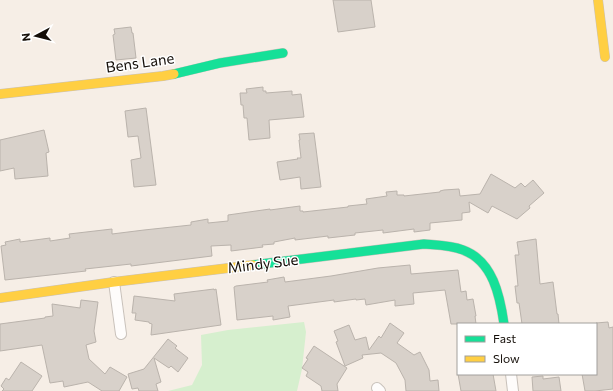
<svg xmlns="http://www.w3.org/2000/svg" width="613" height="391" viewBox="0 0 613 391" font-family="Commissioner,sans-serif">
<rect width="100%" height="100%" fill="#f6eee6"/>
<path fill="#d6efce" d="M 304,322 L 306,332 L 302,369 L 297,391 L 168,391 L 192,385 L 202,365 L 201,335 L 228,330 Z"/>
<g fill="#d8d1ca" stroke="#bab3ac">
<path d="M 333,0 L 371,0 L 375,27 L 338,32 Z"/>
<path d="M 131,27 L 132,33 L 133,33 L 136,58 L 116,60 L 113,35 L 115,34 L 114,29 Z"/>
<path d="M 263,87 L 263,91 L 266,91 L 266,93 L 292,91 L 292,95 L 301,94 L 304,117 L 269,120 L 270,138 L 249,140 L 247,118 L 244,118 L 243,105 L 241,105 L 240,93 L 247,93 L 246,89 Z"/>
<path d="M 146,108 L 156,185 L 134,187 L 131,160 L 141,158 L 138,136 L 128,137 L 125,111 Z"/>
<path d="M 44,130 L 49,152 L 46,153 L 48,176 L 15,179 L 14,168 L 0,171 L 0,140 Z"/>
<path d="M 314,133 L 321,187 L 301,189 L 300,177 L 280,180 L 277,162 L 298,159 L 297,158 L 301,158 L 299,140 L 300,140 L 299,134 Z"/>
<path d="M 491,174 L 515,188 L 521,183 L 525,187 L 533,180 L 544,193 L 529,206 L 530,208 L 517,219 L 492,206 L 488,213 L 469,202 L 470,212 L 462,213 L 462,220 L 430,223 L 430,230 L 414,232 L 414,229 L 383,233 L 383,230 L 355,233 L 355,235 L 328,238 L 328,236 L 295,240 L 295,238 L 274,242 L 274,244 L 262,245 L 263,247 L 231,251 L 231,245 L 211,246 L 212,256 L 131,266 L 131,264 L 85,269 L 86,271 L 5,280 L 1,246 L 6,245 L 5,242 L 20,239 L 20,242 L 50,238 L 50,241 L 70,238 L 69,234 L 112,229 L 112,234 L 144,230 L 191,225 L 191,222 L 208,219 L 208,223 L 228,221 L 228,215 L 270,209 L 270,210 L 300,206 L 300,211 L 303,211 L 303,212 L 348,207 L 348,206 L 367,204 L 366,199 L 387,196 L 386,192 L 397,191 L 397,195 L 404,195 L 404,196 L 440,192 L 440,191 L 444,190 L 459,189 L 460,196 L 480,194 Z"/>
<path d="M 536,239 L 540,284 L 553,282 L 557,314 L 558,314 L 559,324 L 522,324 L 519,303 L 517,303 L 515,286 L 518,286 L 515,255 L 519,255 L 517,242 Z"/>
<path d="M 410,265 L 411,274 L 458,270 L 461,292 L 466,291 L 467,300 L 473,299 L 476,316 L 475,316 L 476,324 L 451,324 L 445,290 L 413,293 L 414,304 L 395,306 L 395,300 L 366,305 L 365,299 L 356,300 L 356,299 L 334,302 L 334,300 L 288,306 L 290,317 L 273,320 L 273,316 L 237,320 L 234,287 L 236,286 L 268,282 L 267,280 L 284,277 L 285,282 L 331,276 L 378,268 Z"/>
<path d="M 214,289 L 214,290 L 216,289 L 221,325 L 151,335 L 152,324 L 149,323 L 149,322 L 135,320 L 136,313 L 132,313 L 134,296 L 175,301 L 174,294 Z"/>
<path d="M 81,300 L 98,302 L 94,331 L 96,342 L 86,345 L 89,359 L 105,374 L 110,367 L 127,377 L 119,391 L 102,391 L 88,382 L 64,387 L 63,381 L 50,383 L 42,345 L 0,351 L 0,324 L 45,318 L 45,317 L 53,316 L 52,304 L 80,308 Z"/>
<path d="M 608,322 L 609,328 L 613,327 L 613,389 L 595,391 L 585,391 L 582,374 L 596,374 L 596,323 Z"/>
<path d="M 390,323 L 404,333 L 397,343 L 414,355 L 420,352 L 429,370 L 430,381 L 438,380 L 439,391 L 406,391 L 405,380 L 396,363 L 381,353 L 362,355 L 363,358 L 345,366 L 336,342 L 338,341 L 334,331 L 349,325 L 355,340 L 366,337 L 369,350 L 379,336 L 381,338 Z"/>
<path d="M 168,339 L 177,346 L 175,348 L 188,358 L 178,372 L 171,366 L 169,368 L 154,358 L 161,382 L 156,384 L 158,391 L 139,391 L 138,388 L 132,389 L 128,374 L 144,369 Z"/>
<path d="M 314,346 L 347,368 L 337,384 L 338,391 L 322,391 L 321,386 L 306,376 L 308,372 L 302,368 L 308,359 L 306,358 Z"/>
<path d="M 21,362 L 42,376 L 32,391 L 2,391 L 4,389 L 1,386 L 6,378 L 9,380 Z"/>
<path d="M 458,374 L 493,374 L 496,391 L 461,391 Z"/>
<path d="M 543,376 L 543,379 L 559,377 L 561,391 L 533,391 L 532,377 Z"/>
</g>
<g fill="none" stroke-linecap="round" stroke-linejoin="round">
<defs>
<g id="street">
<path d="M 114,282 L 121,334"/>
<path d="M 511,374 L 513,391"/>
<path d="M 377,388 L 380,391"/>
</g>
<g id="fast">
<path d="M 174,74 L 220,63 L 283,53"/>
<path d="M 253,265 L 424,244 C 437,245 451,245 463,250 C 493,261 500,296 504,324"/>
</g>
<g id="slow">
<path d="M 598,0 L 605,57"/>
<path d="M 0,94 L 163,76 L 174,74"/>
<path d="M 0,298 L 114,282 L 253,265"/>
</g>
</defs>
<use href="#street" stroke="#c8c1ba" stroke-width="12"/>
<use href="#fast" stroke="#c8c1ba" stroke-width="10"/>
<use href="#slow" stroke="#c8c1ba" stroke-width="10"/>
<use href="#street" stroke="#fefcfb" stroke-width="10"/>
<use href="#fast" stroke="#16e098" stroke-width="9"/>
<use href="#slow" stroke="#ffcf43" stroke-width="9"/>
</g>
<g text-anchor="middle" stroke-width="3" stroke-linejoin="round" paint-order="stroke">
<g font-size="15" fill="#140e08" stroke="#fff">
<text transform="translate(140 63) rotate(-8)" y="5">Bens Lane</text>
<text transform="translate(263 264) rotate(-7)" y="5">Mindy Sue</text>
</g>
</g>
<rect x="457" y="323" width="140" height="52" fill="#ffffff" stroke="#a19f9c"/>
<rect x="465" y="336" width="20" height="6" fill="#16e098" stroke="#a19f9c"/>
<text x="493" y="343" font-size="12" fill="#140e08">Fast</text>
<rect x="465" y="356" width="20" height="6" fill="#ffcf43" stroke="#a19f9c"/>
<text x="493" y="363" font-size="12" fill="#140e08">Slow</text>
<g transform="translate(36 36) rotate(263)" stroke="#ffffff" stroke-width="3" paint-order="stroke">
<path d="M0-3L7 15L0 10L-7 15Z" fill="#140e08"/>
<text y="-6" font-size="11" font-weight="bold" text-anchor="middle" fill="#140e08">N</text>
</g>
</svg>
